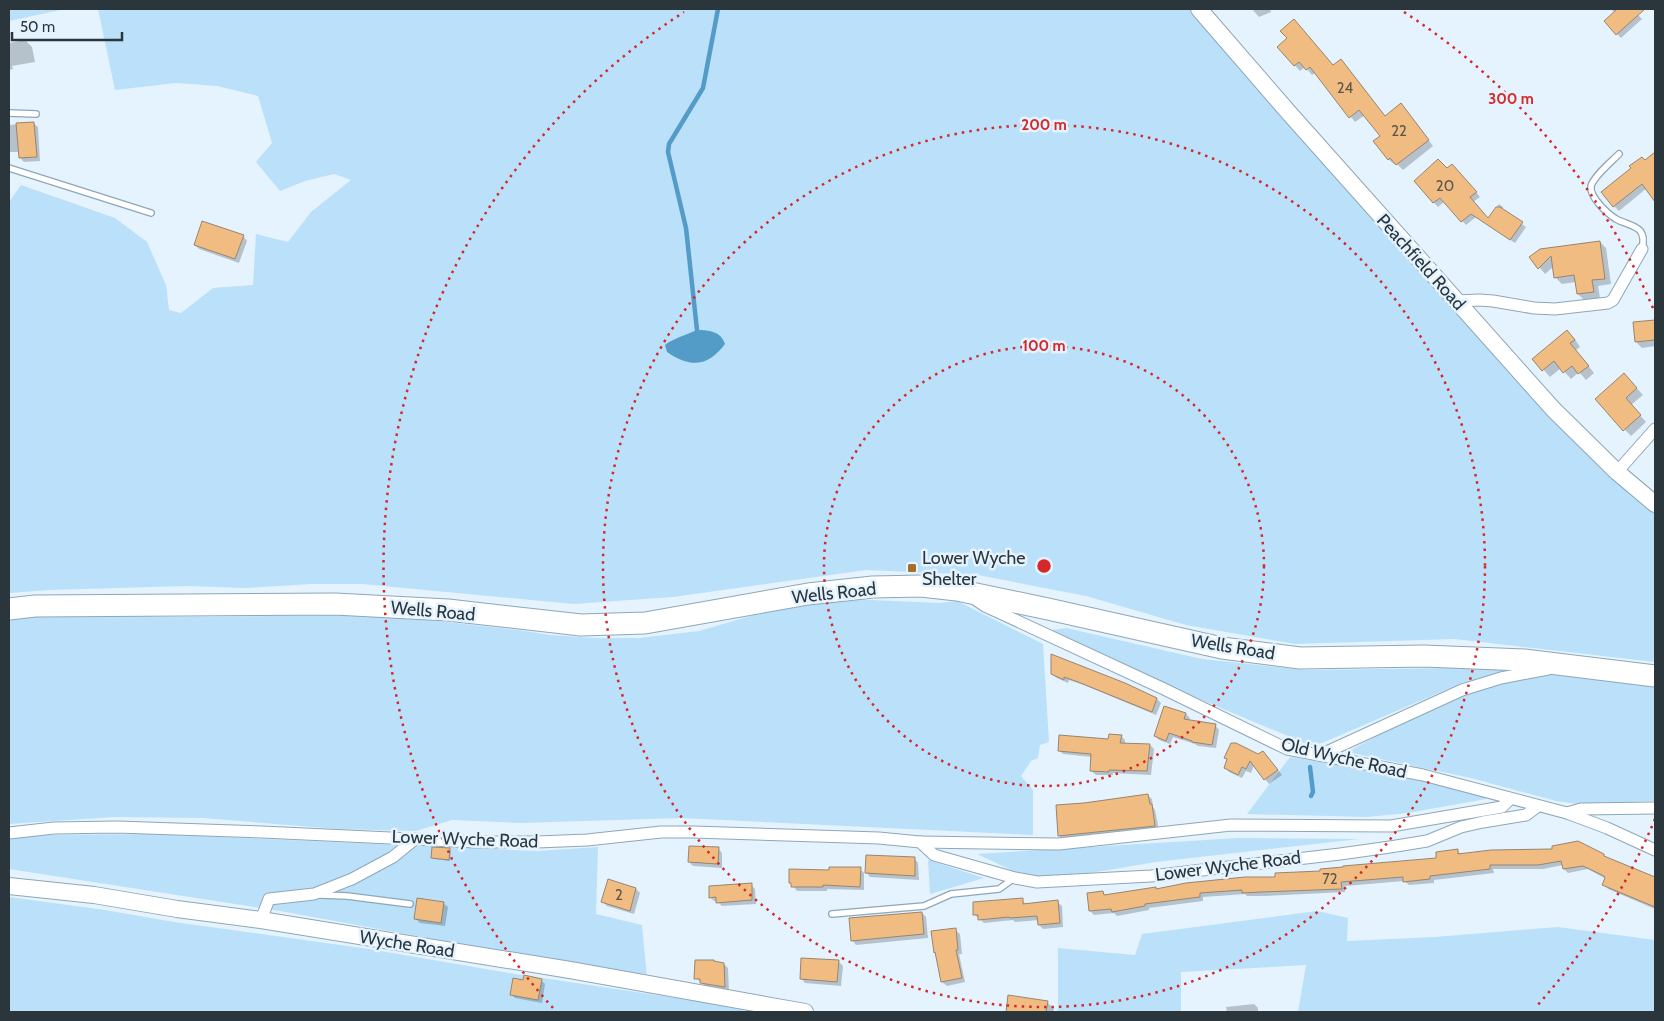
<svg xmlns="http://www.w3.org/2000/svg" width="1664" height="1021" viewBox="0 0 1664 1021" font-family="Cabin,sans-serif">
<rect width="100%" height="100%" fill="#e4f3fe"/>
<g fill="#bbe0f9">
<path d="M 9,9 L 65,9 L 9,21 Z"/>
<path d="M 98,9 L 1199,9 L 1456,301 L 1655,504 L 1655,662 L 1455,639 L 1295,644 L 1186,625 L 1086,596 L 978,575 L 866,570 L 673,597 L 573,604 L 362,584 L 312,584 L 244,588 L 187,586 L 49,590 L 9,593 L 9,202 L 21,185 L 115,218 L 147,242 L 166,285 L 169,310 L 181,313 L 213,288 L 253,285 L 256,234 L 288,242 L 311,212 L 351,180 L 334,174 L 305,181 L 280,191 L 256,162 L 272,143 L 258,96 L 217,86 L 176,83 L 115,90 Z"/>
<path d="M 849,599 L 940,603 L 957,601 L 1043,644 L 1049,742 L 1040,745 L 1038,758 L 1031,761 L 1021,776 L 1033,790 L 1033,835 L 681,818 L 520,823 L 452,820 L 416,831 L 338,829 L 203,818 L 115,817 L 9,824 L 9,617 L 51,615 L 175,617 L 382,615 L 518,630 L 550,635 L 595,638 L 640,638 L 699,631 L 791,604 Z"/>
<path d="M 1066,628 L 1202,659 L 1305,670 L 1529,667 L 1464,682 L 1322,743 L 1309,745 L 1040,632 Z"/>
<path d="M 1564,671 L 1655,684 L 1655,801 L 1577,804 L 1556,801 L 1471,778 L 1347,752 C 1385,732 1423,710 1464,694 C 1496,683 1531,678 1564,671 Z"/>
<path d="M 1290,757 L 1404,775 L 1484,794 L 1486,799 L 1408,813 L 1367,817 L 1247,814 Z"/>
<path d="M 152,834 L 537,851 L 598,847 L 596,914 L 642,925 L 647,978 L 280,911 L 9,869 L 9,838 L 35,835 Z"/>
<path d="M 1238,838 L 1359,839 L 1156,862 L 1037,882 L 977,854 Z"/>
<path d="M 928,860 L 984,878 L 930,894 Z"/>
<path d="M 9,897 L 105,910 L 174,922 L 369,949 L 509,973 L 743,1008 L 743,1012 L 9,1012 Z"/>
<path d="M 1317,911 L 1348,918 L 1347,941 L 1435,937 L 1558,927 L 1655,940 L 1655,1012 L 1298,1012 L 1306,965 L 1181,972 L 1181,1012 L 1058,1012 L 1058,948 L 1135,955 L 1142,934 Z"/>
</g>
<path fill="#549cc8" d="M 697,330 C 708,330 721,331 725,344 C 708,367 690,368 667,352 L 665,345 C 672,339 688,334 697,330 Z"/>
<g fill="#0003">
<path d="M 1252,9 L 1270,9 L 1271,12 L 1259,17 Z"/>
<path d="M 1611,9 L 1632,9 L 1642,19 L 1621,38 L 1605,21 L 1615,13 Z"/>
<path d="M 25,40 L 32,47 L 35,62 L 12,66 L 13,69 L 9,70 L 9,43 Z"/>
<path d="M 1278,47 L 1334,66 L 1346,66 L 1386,117 L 1406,111 L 1433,146 L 1403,170 L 1396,163 L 1394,164 L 1388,159 L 1382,136 L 1365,115 L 1355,122 L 1316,72 L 1312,75 L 1305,67 L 1300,71 Z"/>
<path d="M 33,123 L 38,127 L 40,161 L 24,162 L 20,158 L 19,152 L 9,152 L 9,125 Z"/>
<path d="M 1655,154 L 1655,198 L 1647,188 L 1619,211 L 1614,206 L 1632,169 Z"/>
<path d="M 1456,169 L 1480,197 L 1473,202 L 1488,219 L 1499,204 L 1503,207 L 1503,210 L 1526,227 L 1515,243 L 1476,217 L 1466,225 L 1445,201 L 1438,207 L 1415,181 L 1447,170 Z"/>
<path d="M 243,236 L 247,241 L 239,263 L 199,249 L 195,245 Z"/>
<path d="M 1600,242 L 1606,248 L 1611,284 L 1598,286 L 1600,298 L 1584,300 L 1578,294 L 1576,282 L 1562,284 L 1556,278 L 1554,266 L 1545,274 L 1531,257 Z"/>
<path d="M 1655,321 L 1655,346 L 1642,348 L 1636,342 L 1634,323 Z"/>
<path d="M 1574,338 L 1580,347 L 1576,350 L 1594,373 L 1586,380 L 1579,372 L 1571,379 L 1561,368 L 1550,377 L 1534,359 Z"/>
<path d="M 1630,381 L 1643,395 L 1631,405 L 1646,422 L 1631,436 L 1596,399 Z"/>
<path d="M 1052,674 L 1157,699 L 1161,703 L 1156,715 L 1084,685 L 1069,680 L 1068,683 L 1057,678 Z"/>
<path d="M 1165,708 L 1186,714 L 1190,718 L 1189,721 L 1215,725 L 1219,730 L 1216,748 L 1198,746 L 1195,744 L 1173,737 L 1170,744 L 1159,740 L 1155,736 Z"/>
<path d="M 1121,736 L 1125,740 L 1125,744 L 1150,745 L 1154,749 L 1151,775 L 1113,773 L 1113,775 L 1096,775 L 1091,771 L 1092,757 L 1063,754 L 1059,750 L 1110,741 Z"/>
<path d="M 1258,756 L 1267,756 L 1282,775 L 1269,784 L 1254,765 L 1251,773 L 1246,771 L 1242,778 L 1229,772 L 1225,767 L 1228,761 L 1225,758 Z"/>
<path d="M 1147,795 L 1152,799 L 1153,807 L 1155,810 L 1159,830 L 1063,840 L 1059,836 L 1084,804 Z"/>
<path d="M 718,848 L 722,853 L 722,868 L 693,866 L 689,862 Z"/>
<path d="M 449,850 L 451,851 L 450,861 L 435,859 L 433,858 Z"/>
<path d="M 1457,851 L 1461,854 L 1604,855 L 1607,859 L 1655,878 L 1655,909 L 1608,889 L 1604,884 L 1606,879 L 1588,869 L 1568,873 L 1564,869 L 1563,865 L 1543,869 L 1493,869 L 1494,873 L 1434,880 L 1434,883 L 1409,885 L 1404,881 L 1345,886 L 1345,892 L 1266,896 L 1247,896 L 1245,894 L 1203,897 L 1203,901 L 1149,908 L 1149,910 L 1117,916 L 1114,913 L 1094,915 L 1090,911 L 1103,893 L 1106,896 L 1438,860 Z"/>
<path d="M 914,858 L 918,863 L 919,880 L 870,877 L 866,872 Z"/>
<path d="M 860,869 L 864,873 L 864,890 L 827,889 L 827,891 L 797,891 L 791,883 L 830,871 Z"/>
<path d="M 751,885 L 755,889 L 756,904 L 722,906 L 717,901 L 714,901 L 710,897 Z"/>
<path d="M 636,889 L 640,893 L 634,914 L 607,906 L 603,902 Z"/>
<path d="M 1022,899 L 1026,905 L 1057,902 L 1062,906 L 1063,927 L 1043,929 L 1039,925 L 1039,920 L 1015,922 L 1013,920 L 984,923 L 975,915 Z"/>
<path d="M 443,903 L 448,907 L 445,926 L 420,923 L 416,919 Z"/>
<path d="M 922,913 L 926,917 L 928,938 L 856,945 L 852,940 Z"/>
<path d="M 955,930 L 960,934 L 962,954 L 959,954 L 965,982 L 947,986 L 942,982 Z"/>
<path d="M 838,961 L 843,966 L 841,986 L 805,983 L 801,978 Z"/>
<path d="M 724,964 L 728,968 L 729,990 L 706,987 L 696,978 Z"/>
<path d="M 541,980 L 545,984 L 542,1003 L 515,998 L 511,994 L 524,982 Z"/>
<path d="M 1009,996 L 1047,1002 L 1054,1009 L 1053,1012 L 1007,1012 Z"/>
<path d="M 1254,1004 L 1258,1008 L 1258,1012 L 1227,1012 L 1226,1007 Z"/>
</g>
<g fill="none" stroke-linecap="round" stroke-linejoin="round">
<g stroke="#549cc8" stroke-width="4.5">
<path d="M 697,330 L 686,228 L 668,152 L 669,144 L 703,88 L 718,9"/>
<path d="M 1310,767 L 1313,792 L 1311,796"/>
</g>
</g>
<g fill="#f1bc81" stroke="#978571">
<path d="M 1617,9 L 1645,9 L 1616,35 L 1604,21 Z"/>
<path d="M 1294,19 L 1333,65 L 1341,59 L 1385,116 L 1401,103 L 1429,140 L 1396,165 L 1390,158 L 1388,160 L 1373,141 L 1380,136 L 1359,110 L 1349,118 L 1310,67 L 1306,70 L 1299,62 L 1294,66 L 1277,47 L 1287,38 L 1280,31 Z"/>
<path d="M 34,122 L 37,157 L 19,158 L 16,123 Z"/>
<path d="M 1655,152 L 1655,202 L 1642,184 L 1613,207 L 1601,192 L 1631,168 L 1629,166 L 1642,157 L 1645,160 Z"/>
<path d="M 1438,159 L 1447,168 L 1452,164 L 1477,192 L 1470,197 L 1488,218 L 1496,207 L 1500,207 L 1523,222 L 1510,240 L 1471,214 L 1461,222 L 1440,198 L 1433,203 L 1414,181 Z"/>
<path d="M 202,221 L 244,235 L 235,259 L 194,245 Z"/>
<path d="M 1600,241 L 1605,279 L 1592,280 L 1594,292 L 1577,294 L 1574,275 L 1554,278 L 1551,256 L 1538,269 L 1529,257 L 1540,249 Z"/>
<path d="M 1655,320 L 1655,340 L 1635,342 L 1633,322 Z"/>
<path d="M 1567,330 L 1575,340 L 1570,343 L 1589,366 L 1578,374 L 1572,366 L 1563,373 L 1554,361 L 1542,371 L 1532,359 Z"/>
<path d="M 1624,373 L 1637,388 L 1626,398 L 1641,415 L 1623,431 L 1595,399 Z"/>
<path d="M 1051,654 L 1125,683 L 1157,698 L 1152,712 L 1078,682 L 1064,677 L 1064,680 L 1051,674 Z"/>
<path d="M 1164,706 L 1186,713 L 1184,719 L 1216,724 L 1212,745 L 1192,742 L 1192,741 L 1169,733 L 1166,741 L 1154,736 Z"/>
<path d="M 1109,734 L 1122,735 L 1120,743 L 1150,744 L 1147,771 L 1109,770 L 1109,772 L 1090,771 L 1091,754 L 1058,751 L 1059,735 L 1108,739 Z"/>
<path d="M 1231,743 L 1236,743 L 1258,754 L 1263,751 L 1278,770 L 1264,780 L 1250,761 L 1246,769 L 1242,767 L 1238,775 L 1224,768 L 1227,759 L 1224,758 Z"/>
<path d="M 1148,794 L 1150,804 L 1152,804 L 1155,826 L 1058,836 L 1056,805 L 1084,803 Z"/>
<path d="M 1578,841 L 1604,854 L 1604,856 L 1655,877 L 1655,907 L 1602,885 L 1605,878 L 1604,876 L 1583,866 L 1563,869 L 1561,861 L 1538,865 L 1490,865 L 1490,869 L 1430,876 L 1430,879 L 1403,882 L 1403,877 L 1341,882 L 1342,889 L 1261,892 L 1242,893 L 1242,890 L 1200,893 L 1200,897 L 1145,904 L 1145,906 L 1112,912 L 1111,909 L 1089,911 L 1087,893 L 1103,891 L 1104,895 L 1156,887 L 1156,889 L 1186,883 L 1245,877 L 1275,877 L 1275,873 L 1320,871 L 1320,869 L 1343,867 L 1343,866 L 1436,858 L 1436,852 L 1458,849 L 1458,854 L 1491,850 L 1552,849 L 1552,846 Z"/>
<path d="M 689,846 L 719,847 L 718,864 L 688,862 Z"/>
<path d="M 432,847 L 450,848 L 449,860 L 431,858 Z"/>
<path d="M 866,855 L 915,857 L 915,876 L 865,873 Z"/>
<path d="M 829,867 L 861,867 L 860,887 L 823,885 L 823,887 L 791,887 L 791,883 L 789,883 L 789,869 L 829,870 Z"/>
<path d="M 608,879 L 636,888 L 630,911 L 601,902 Z"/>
<path d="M 752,883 L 752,900 L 716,903 L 716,897 L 709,898 L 709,886 Z"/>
<path d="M 417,898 L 444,902 L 441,923 L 414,919 Z"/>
<path d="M 1023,898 L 1023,904 L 1058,900 L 1060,923 L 1038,925 L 1037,916 L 1010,918 L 1009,917 L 978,920 L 978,915 L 973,915 L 973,902 Z"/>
<path d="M 922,912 L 924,934 L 851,941 L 849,918 Z"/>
<path d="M 956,928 L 958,950 L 956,950 L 962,978 L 941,982 L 935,952 L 934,953 L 931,931 Z"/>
<path d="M 801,958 L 839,960 L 837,982 L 800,979 Z"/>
<path d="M 695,960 L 714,960 L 714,961 L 724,963 L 725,987 L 700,983 L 700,979 L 694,979 Z"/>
<path d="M 524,975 L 542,979 L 538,1000 L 510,995 L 513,978 L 523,980 Z"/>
<path d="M 1008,995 L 1048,1001 L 1046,1012 L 1006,1012 Z"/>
</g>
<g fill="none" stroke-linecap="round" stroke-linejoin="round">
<defs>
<g id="lane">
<path d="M 9,113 L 36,114"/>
<path d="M 1619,154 C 1611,162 1594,176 1591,186 C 1589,197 1608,214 1616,219 C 1631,227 1648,225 1642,249"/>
<path d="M 9,168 L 151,213"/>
<path d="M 321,895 L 347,896 L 410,904"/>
<path d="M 832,914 L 924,906 L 951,894 L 999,889 L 1013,879"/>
</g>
<g id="street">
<path d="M 1456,301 L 1480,300 L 1493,301 L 1534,308 L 1555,309 L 1608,303 L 1613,300 L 1617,293 L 1642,249"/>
<path d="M 1617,472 L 1655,429"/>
<path d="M 976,600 L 985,606 L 1164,689 L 1287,749 L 1423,775 L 1567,813 L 1607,828 L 1655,850"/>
<path d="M 1320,755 L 1462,690 L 1501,678 L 1548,669"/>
<path d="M 1567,813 L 1581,809 L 1655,808"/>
<path d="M 9,833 L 54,828 L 117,827 L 262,832 L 476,842 L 537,842 L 587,840 L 661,832 L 693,832 L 879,838 L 920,842 L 934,855 L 1015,878 L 1037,882 L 1151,876 L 1340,854 L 1390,847 L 1427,841 L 1461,827 L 1483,822 L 1526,815 L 1538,806"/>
<path d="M 920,842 L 1059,844 L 1231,825 L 1391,826 L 1502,807 L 1510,799"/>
<path d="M 261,920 L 269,899 L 314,894 L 352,879 L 393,857 L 415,839"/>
</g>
<g id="secondary">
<path d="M 1199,9 L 1290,114 L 1553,409 L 1617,472 L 1655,504"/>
<path d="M 9,886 L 94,895 L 177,909 L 261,920 L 570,970 L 805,1012"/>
</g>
<path id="highway" d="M 9,609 L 35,606 L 335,604 L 448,610 L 581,625 L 645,623 L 808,594 L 873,587 L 921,586 L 957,590 L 1048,609 L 1222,648 L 1300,658 L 1424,656 L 1524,660 L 1655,676"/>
</defs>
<use href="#lane" stroke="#8ea7b7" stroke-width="8"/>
<use href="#street" stroke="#8ea7b7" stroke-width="13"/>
<use href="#secondary" stroke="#8ea7b7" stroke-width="18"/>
<use href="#highway" stroke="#8ea7b7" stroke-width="23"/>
<use href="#lane" stroke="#fff" stroke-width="5.5"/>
<use href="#street" stroke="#fff" stroke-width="11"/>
<use href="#secondary" stroke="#fff" stroke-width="16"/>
<use href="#highway" stroke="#fff" stroke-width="21"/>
</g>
<g fill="none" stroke="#d62828" stroke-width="2.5" stroke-dasharray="2.5 5">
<circle cx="1044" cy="566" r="220"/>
<circle cx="1044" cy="566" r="441"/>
<path d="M1655 819A661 661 0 0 1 1535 1008M553 1008A661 661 0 0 1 684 12M1404 12A661 661 0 0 1 1655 313"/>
</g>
<rect fill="#a56e29" stroke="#e4f3fe" stroke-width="2" x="907" y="563" width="10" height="10" rx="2.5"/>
<g text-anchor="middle" stroke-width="5" stroke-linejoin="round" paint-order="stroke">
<g font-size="15" fill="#5c574d">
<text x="1345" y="93">24</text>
<text x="1399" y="136">22</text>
<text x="1445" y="191">20</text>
<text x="1330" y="884">72</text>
<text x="619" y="900">2</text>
</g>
<g font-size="18" fill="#2b353c" stroke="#e4f3fe">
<text transform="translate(1421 262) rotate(48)" y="6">Peachfield Road</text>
<text transform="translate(834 593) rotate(-6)" y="6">Wells Road</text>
<text transform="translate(433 611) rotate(5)" y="6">Wells Road</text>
<text transform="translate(1233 647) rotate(9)" y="6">Wells Road</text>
<text transform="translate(1344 758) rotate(13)" y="6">Old Wyche Road</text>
<text transform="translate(465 839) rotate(2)" y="6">Lower Wyche Road</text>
<text transform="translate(1228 866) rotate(-7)" y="6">Lower Wyche Road</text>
<text transform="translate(407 944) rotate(9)" y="6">Wyche Road</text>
</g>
<g font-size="18" fill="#2b353c" stroke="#e4f3fe" text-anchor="start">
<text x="922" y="564">Lower Wyche<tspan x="922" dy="21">Shelter</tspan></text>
</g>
</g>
<circle cx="1044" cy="566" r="8" fill="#d62828" stroke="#e4f3fe" stroke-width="2.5"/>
<g font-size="15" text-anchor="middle" font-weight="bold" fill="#d62828" stroke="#e4f3fe" stroke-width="5" stroke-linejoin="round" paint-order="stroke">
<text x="1511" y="104">300 m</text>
<text x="1044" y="130">200 m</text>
<text x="1044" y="351">100 m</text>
</g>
<rect width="1664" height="1021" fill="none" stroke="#2b353c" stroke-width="20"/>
<path d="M12 32v8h110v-8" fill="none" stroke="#2b353c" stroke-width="2.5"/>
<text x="20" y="32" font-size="15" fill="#2b353c" stroke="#e4f3fe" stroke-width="4" paint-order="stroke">50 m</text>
</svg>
